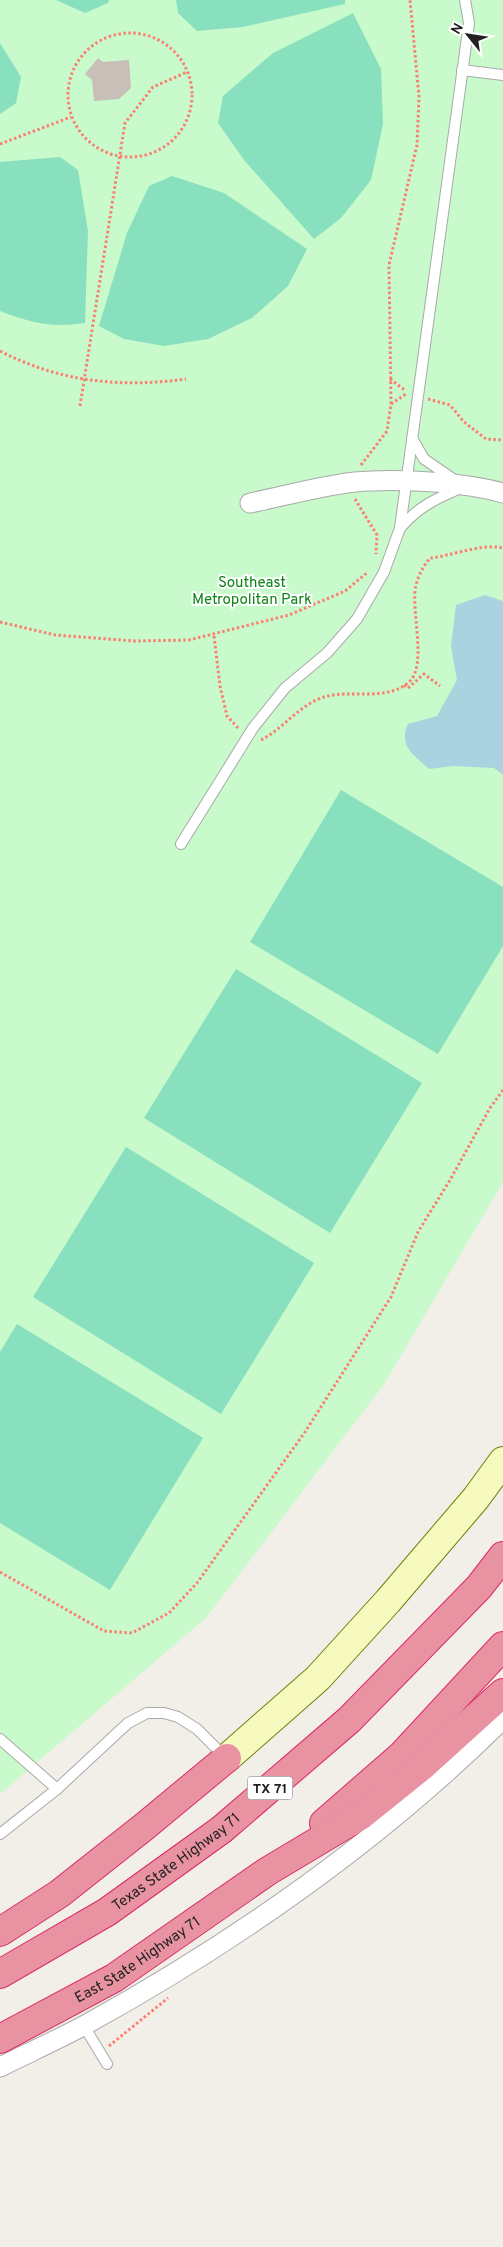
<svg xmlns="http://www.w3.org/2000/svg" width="503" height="2247" viewBox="0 0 503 2247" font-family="Overpass,sans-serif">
<rect width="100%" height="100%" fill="#f2efe9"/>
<path fill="#c8facc" d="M 0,0 L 503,0 L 503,1182 L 385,1383 L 206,1618 L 0,1794 Z"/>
<g fill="#88e0be">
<path d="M 56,0 L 109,0 L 108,3 L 85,13 Z"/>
<path d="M 176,0 L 345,0 L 345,4 L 243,27 L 197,31 L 178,13 Z"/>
<path d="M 353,13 L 381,69 L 383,124 L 371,180 L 341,218 L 314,239 L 244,160 L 218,123 L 223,96 L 273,53 Z"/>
<path d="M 0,43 L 21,77 L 16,103 L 0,114 Z"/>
<path d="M 60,157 L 78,170 L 88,231 L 85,323 C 50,328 32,323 0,311 L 0,162 Z"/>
<path d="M 172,176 L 224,193 L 307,249 L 288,286 L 252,318 L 208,339 L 164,346 L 124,339 L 99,326 L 127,233 L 149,186 Z"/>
<path d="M 341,790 L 503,887 L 503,946 L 438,1054 L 250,942 Z"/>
<path d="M 236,969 L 422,1083 L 330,1233 L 144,1118 Z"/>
<path d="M 126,1147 L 314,1263 L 221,1414 L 33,1297 Z"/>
<path d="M 17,1324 L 203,1438 L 110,1590 L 0,1523 L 0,1352 Z"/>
</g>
<path fill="#aad3df" d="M 485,595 L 503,601 L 503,775 L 494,768 L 453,766 L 429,769 C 414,755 398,747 408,724 L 437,716 L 457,680 L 451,646 L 456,605 Z"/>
<path fill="#c7bfb8" d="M 98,58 L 103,62 L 129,60 L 131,88 L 119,99 L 94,101 L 92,80 L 85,74 Z"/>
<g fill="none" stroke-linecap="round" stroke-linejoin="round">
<defs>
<g id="lane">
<path d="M 462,70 L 503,75"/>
<path d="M 412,438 L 424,459 L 456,481"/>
<path d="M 401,527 C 418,507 437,498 461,488"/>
<path d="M 181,844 L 253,728 L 285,688 L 327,653 L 357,619 L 384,572 L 400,528 L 469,23 L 465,0"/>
<path d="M 0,1739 L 57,1789"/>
<path d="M 0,1834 L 57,1789 L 128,1723 L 147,1713 L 164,1713 L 178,1717 L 197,1729 L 226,1758"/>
<path d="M 84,2026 L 107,2064"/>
</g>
<g id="street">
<path d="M 250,503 C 285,496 320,486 355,482 C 395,478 465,482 503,493"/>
<path d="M 0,2067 C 28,2053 57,2040 85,2025 C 237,1941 380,1841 503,1719"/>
</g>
<path id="secondary" d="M 227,1758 L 318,1678 L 388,1601 L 476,1498 L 503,1461"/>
<g id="highway">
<path d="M 324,1823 L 402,1755 L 503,1646"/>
<path d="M 0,1932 L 59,1894 L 145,1826 L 227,1758"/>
<path id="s1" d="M 0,1974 L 107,1912 L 221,1830 L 349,1720 L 479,1587 L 503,1556"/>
<path id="s2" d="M 0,2039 L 114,1978 L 268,1871 L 360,1816 L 421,1767 L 503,1693"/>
</g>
</defs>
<use href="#lane" stroke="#a9a9a9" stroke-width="12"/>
<use href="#street" stroke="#a9a9a9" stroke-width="21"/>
<use href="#secondary" stroke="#707d05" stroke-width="30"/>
<use href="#highway" stroke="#dc2a67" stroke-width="30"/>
<g stroke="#fa8072" stroke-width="3" stroke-dasharray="2.5 2.5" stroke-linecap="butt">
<circle cx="130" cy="95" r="62"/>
<path d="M 0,144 L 71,117"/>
<path d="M 0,351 C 60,382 120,388 186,379"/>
<path d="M 390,379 L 406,391"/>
<path d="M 428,399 L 450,405 L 464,422 L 486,439 L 503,440"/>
<path d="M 391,404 L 406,394"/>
<path d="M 80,406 L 125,123 L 153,87 L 187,72"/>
<path d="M 361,465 L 387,431 L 391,404 L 389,265 L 417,145 L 419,97 L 410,0"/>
<path d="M 355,499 L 377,535 L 376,554"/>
<path d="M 0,622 L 55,635 L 134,641 L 189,640 L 289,615 L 345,591 L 368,572"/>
<path d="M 214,636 L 220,686 L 227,716 L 239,729"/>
<path d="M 404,685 L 408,688 L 424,674 L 440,686"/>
<path d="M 261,740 C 283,729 299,705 324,697 C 350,689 387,702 409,682 C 428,665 410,609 416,585 C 419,574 423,567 430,558 C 451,556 482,543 503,548"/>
<path d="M 0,1572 L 104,1631 L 132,1633 L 169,1613 L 197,1583 L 305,1432 L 391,1297 L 418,1232 L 450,1180 L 490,1108 L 503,1090"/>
<path d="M 109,2046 L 168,1998"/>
</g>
<use href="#lane" stroke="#fff" stroke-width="10"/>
<use href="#street" stroke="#fff" stroke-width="19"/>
<use href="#secondary" stroke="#f7fabf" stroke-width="28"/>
<use href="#highway" stroke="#e892a2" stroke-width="28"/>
</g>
<g text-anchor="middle" stroke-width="4" stroke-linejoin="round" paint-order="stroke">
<rect fill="#fff" stroke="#646464" stroke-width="1" x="247.5" y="1776.5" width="45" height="23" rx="4"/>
<g font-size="14" font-weight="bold" fill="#222">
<text x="270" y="1793">TX 71</text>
</g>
<g font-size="15" fill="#0c8416" stroke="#fff">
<text x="252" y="587">Southeast<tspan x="252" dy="17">Metropolitan Park</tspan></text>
</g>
<g font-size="15" fill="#222" stroke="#fff">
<text dy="5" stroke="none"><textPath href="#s1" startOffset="209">Texas State Highway 71</textPath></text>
<text dy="5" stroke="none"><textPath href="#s2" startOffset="159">East State Highway 71</textPath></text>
</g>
</g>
<g transform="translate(468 35) rotate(300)" stroke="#ffffff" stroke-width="4" paint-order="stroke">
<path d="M0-4L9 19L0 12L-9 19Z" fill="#222222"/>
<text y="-8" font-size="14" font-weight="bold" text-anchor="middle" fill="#222222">N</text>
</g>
</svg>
